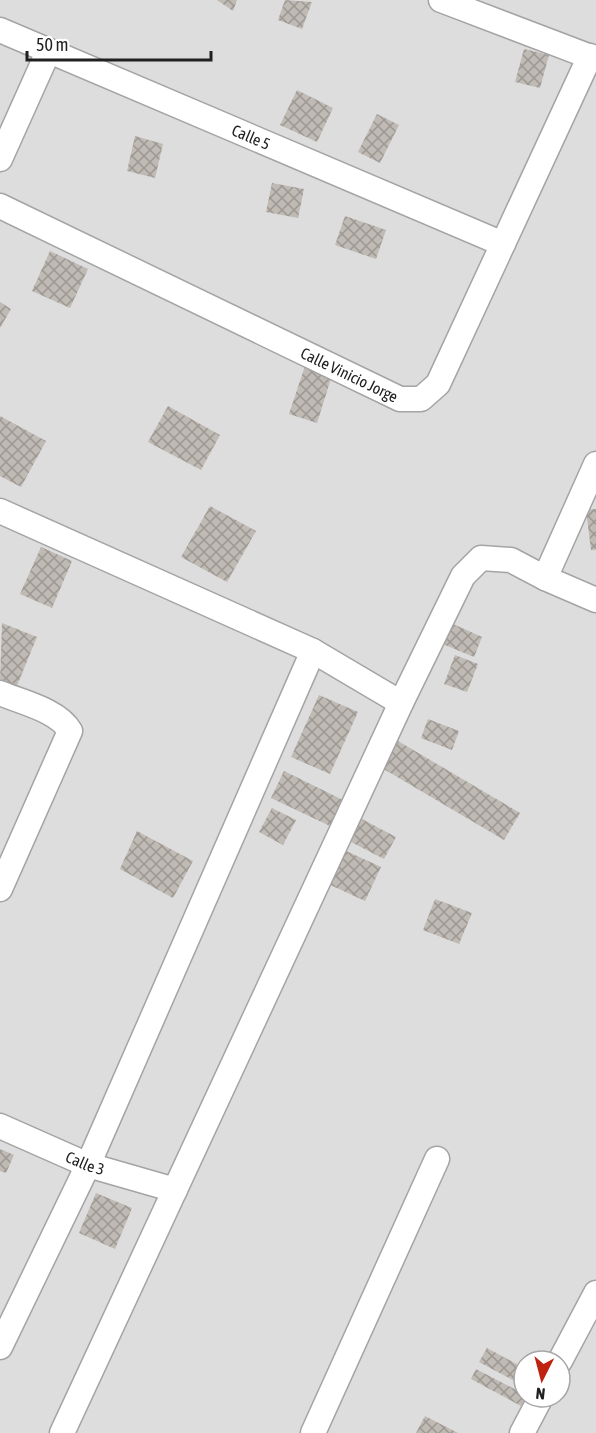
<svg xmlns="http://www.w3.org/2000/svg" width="596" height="1433" viewBox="0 0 596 1433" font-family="'Asap Condensed',sans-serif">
<defs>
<pattern id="building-cross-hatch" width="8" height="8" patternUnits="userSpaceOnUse" patternTransform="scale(1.5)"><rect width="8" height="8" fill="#c0bab4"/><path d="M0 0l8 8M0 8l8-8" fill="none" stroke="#9c9792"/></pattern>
</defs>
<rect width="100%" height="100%" fill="#f0eee7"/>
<path fill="#dedddd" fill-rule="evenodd" d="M 0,0 L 596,0 L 596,1433 L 0,1433 ZM 524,1361 L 560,1361 L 560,1397 L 524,1397 Z"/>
<g fill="url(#building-cross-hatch)">
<path d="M 217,0 L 237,0 L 233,11 Z"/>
<path d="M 285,0 L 312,2 L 302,29 L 278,20 Z"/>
<path d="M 524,49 L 549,55 L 540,88 L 515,82 Z"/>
<path d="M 297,90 L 333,108 L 317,142 L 280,125 Z"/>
<path d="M 377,114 L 399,125 L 380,163 L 358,152 Z"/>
<path d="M 135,136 L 163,144 L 155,178 L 127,171 Z"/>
<path d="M 272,183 L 304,189 L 298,218 L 266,212 Z"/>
<path d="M 345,216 L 386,230 L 376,259 L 335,245 Z"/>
<path d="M 50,251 L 88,269 L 70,308 L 32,291 Z"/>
<path d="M 0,302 L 11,309 L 0,328 Z"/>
<path d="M 306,363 L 333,372 L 317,423 L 289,414 Z"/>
<path d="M 168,406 L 220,435 L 201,470 L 148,442 Z"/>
<path d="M 0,416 L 46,441 L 21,487 L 0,476 Z"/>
<path d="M 210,506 L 256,531 L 227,582 L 181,557 Z"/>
<path d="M 596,509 L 596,550 L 591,550 L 586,510 Z"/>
<path d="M 41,547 L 72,561 L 52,608 L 20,594 Z"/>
<path d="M 442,619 L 482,637 L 474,657 L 433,640 Z"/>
<path d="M 2,623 L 37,637 L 16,688 L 0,681 Z"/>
<path d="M 455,655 L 478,664 L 467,692 L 444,684 Z"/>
<path d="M 319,695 L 358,712 L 330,774 L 291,757 Z"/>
<path d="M 428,719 L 459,731 L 452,750 L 421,738 Z"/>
<path d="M 398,741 L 520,813 L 504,840 L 382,768 Z"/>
<path d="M 284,771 L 343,800 L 330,826 L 271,798 Z"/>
<path d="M 272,808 L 296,820 L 283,845 L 259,832 Z"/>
<path d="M 360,818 L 396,837 L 384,859 L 349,841 Z"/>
<path d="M 137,831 L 193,861 L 173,898 L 120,869 Z"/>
<path d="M 342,849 L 381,867 L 365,901 L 326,883 Z"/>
<path d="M 435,899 L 472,913 L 459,944 L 423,930 Z"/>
<path d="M 0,1149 L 14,1155 L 6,1173 L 0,1171 Z"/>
<path d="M 96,1193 L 132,1208 L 115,1249 L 79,1233 Z"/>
<path d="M 487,1348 L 524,1368 L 524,1386 L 479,1362 Z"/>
<path d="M 476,1369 L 524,1394 L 526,1397 L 521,1406 L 471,1379 Z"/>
<path d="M 425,1416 L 458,1433 L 416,1433 Z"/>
</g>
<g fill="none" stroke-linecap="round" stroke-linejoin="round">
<defs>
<g id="street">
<path d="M 441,0 L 596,59"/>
<path id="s1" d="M 0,30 L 503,244"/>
<path d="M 0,159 L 48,52"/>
<path id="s2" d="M 0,206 L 400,399 L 421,399 L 438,384 L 590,56"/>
<path d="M 0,511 L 313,651 L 401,703"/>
<path d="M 545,578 L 596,464"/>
<path d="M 0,693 C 21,702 58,710 70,731 L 0,889"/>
<path id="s3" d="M 0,1126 L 88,1165 L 175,1190"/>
<path d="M 0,1347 L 88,1165 L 313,651"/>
<path d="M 560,1361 L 596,1293"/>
<path d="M 62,1433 L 401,703 L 463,576 L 481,558 L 511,560 L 545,578 L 596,600"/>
<path d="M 313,1433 L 437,1159"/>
<path d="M 522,1433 L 541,1397"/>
</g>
</defs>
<use href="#street" stroke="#a4a4a4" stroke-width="27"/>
<use href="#street" stroke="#fff" stroke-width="24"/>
</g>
<g text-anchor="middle" stroke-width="6" stroke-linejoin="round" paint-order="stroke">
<g font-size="16" fill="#202020" stroke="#fff">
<text dy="6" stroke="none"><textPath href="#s1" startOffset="273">Calle 5</textPath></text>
<text dy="6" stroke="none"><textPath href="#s2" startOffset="388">Calle Vinicio Jorge</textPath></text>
<text dy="6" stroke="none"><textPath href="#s3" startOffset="93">Calle 3</textPath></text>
</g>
</g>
<g transform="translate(542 1379) rotate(186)"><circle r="28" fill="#ffffff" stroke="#a6a6a6" stroke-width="1.5"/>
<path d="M0-4.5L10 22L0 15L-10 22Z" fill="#bf2211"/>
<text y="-9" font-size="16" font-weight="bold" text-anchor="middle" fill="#202020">N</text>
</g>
<path d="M27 51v9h184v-9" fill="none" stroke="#202020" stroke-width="3"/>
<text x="36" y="51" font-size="18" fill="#202020" stroke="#ffffff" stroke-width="4.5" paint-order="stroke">50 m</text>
</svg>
